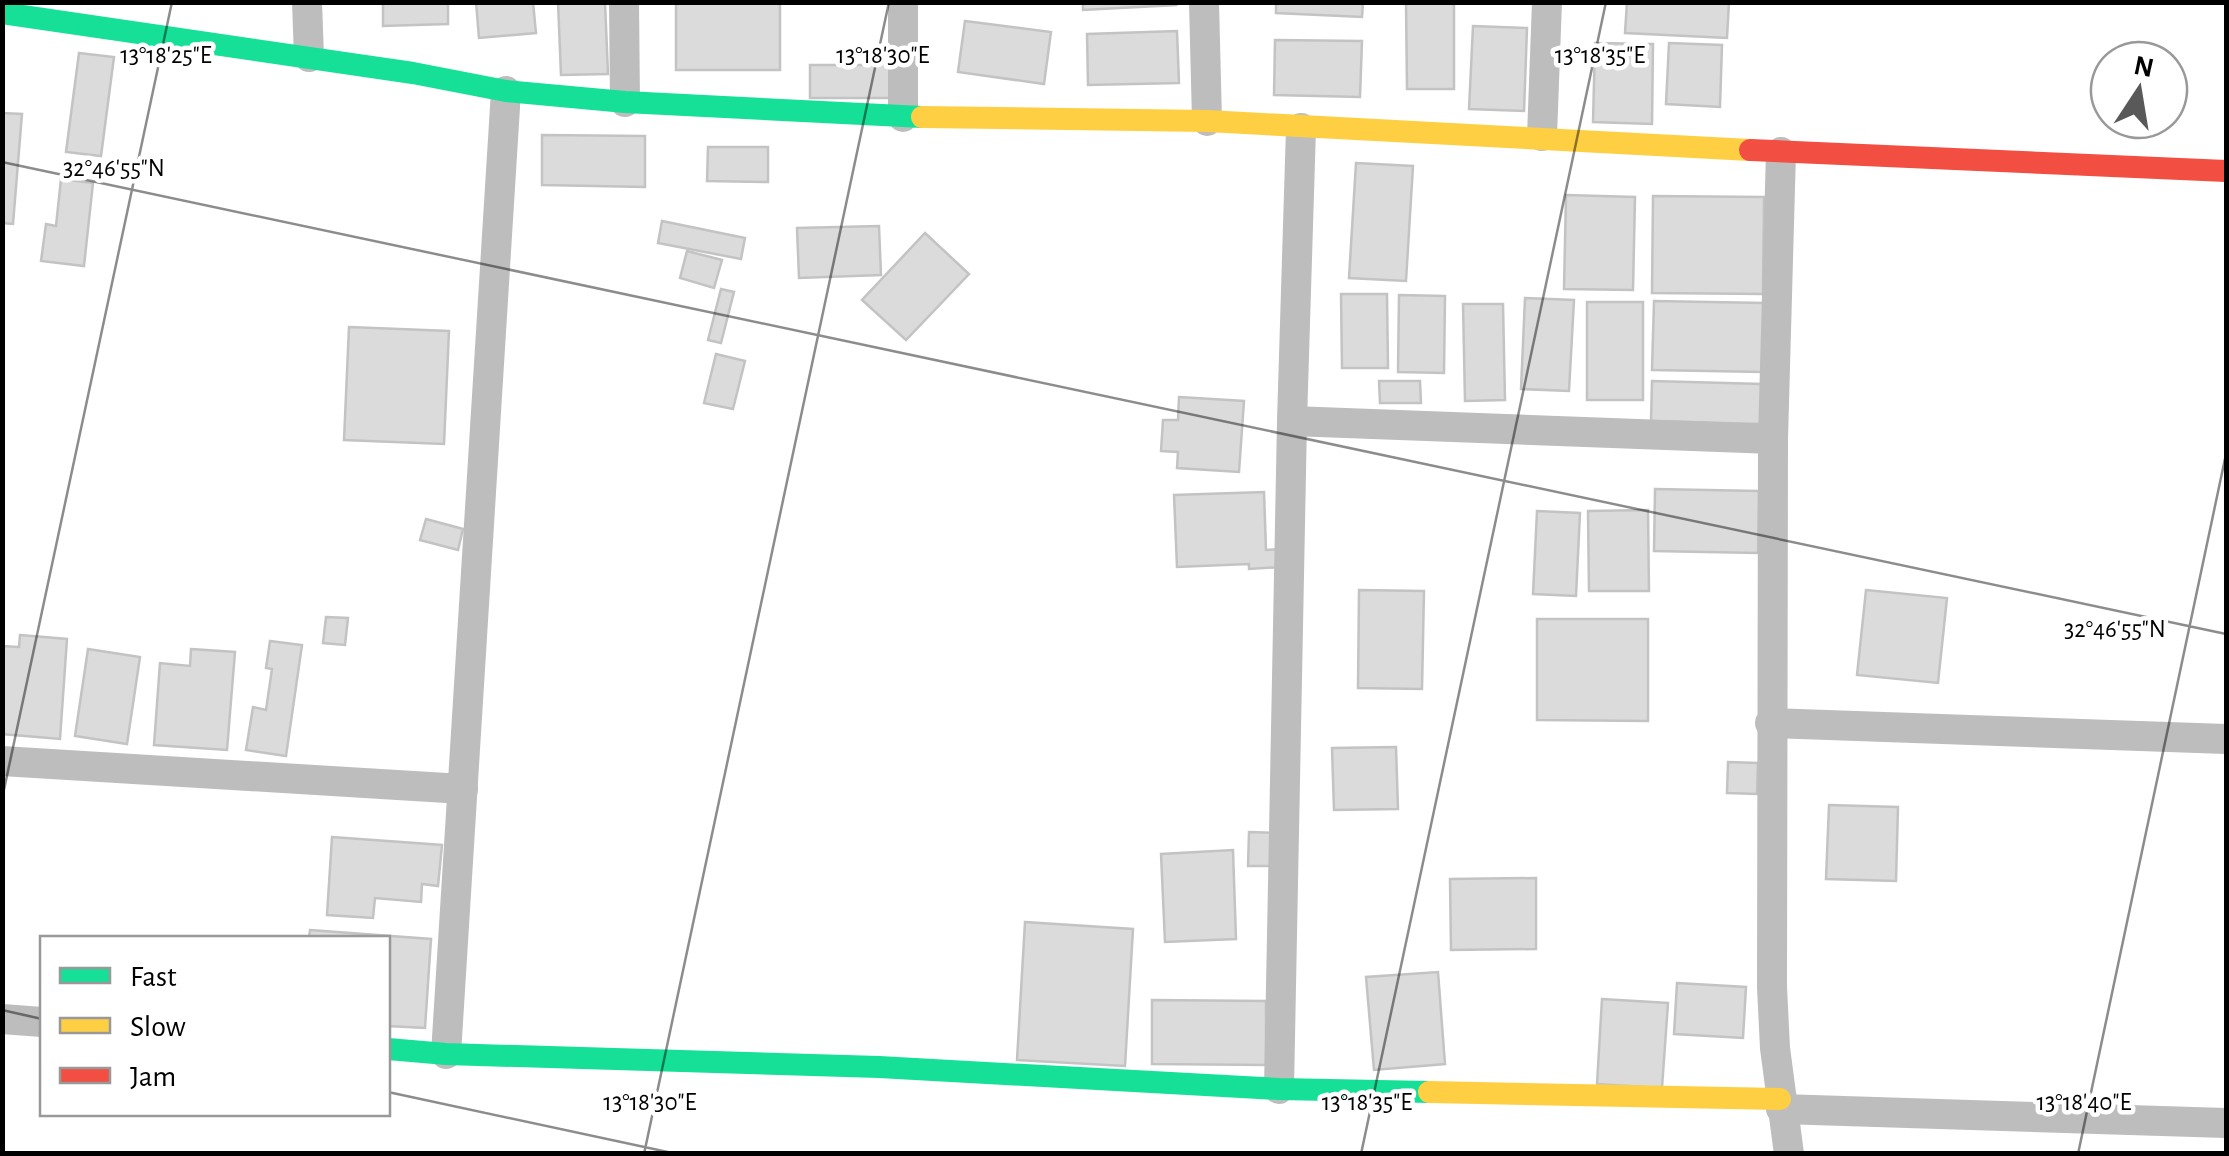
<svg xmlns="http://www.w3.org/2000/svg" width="2229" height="1156" font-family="'Alegreya Sans',sans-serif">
<rect width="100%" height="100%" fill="#fff"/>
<g fill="#dbdbdb" stroke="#c3c3c3" stroke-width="2.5">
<polygon points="383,2 448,2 448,24 383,26"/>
<polygon points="476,2 533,2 536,33 479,38"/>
<polygon points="558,2 605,2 608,74 561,75"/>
<rect x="676" y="2" width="104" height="68"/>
<polygon points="1083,2 1175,2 1176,5 1083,10"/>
<polygon points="1276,2 1363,2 1362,17 1276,13"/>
<polygon points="1406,2 1454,2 1454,89 1407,89"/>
<polygon points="1627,2 1729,2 1727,38 1625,33"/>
<polygon points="965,21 1051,32 1044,84 958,72"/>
<polygon points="1473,26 1527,28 1524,111 1469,109"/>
<polygon points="1177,31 1179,83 1088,85 1087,34"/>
<polygon points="1275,40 1362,41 1360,97 1274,95"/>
<polygon points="1595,43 1653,44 1652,124 1593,122"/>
<polygon points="1669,43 1722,45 1720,107 1666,104"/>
<polygon points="79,53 114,57 101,156 66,152"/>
<polygon points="810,65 902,65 901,98 810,98"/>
<polygon points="2,113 22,114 13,224 2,223"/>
<polygon points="542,135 645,136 645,187 542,185"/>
<polygon points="708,147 768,147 768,182 707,181"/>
<polygon points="1356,163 1413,166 1406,281 1349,278"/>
<polygon points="61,179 93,183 84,266 41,261 46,224 56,226"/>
<polygon points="1566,195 1635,197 1633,290 1564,289"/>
<polygon points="1653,196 1764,197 1763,294 1652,293"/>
<polygon points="662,221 745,238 741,259 658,243"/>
<polygon points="879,226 881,275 799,278 797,228"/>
<polygon points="925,233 969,274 906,340 862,300"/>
<polygon points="687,251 722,260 714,288 680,278"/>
<polygon points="721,289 734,292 721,343 708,340"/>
<polygon points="1341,294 1387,294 1388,368 1342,368"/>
<polygon points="1399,295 1445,296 1444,373 1398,372"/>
<polygon points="1525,298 1574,300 1569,391 1521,389"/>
<polygon points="1654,301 1764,303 1763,372 1652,370"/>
<rect x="1587" y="302" width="56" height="98"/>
<polygon points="1463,304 1503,304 1505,400 1465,401"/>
<polygon points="349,327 449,331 444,444 344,440"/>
<polygon points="716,354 745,361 733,409 704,403"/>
<polygon points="1379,381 1420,381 1421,403 1380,403"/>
<polygon points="1652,381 1762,384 1761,424 1651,421"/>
<polygon points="1179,397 1244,401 1239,472 1177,468 1178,452 1161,451 1163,420 1178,420"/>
<polygon points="1655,489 1759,491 1758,553 1654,551"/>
<polygon points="1264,492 1266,550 1280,549 1281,567 1249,569 1249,564 1177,567 1174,495"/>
<polygon points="1648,510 1649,591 1589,591 1588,511"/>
<polygon points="1537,511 1580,513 1576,596 1533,594"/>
<polygon points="426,519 463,529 458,550 420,540"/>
<polygon points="1359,590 1424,591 1422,689 1358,688"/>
<polygon points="1866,590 1947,598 1938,683 1857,675"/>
<polygon points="326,617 348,618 345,645 323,643"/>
<polygon points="1537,619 1648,619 1648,721 1537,720"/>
<polygon points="20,635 67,639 60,739 2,734 2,646 19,647"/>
<polygon points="270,641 302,645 286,756 246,750 253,707 266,710 272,669 266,668"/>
<polygon points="88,649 140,657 127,744 75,736"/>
<polygon points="191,649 235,652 227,750 154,745 160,663 190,666"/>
<polygon points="1396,747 1398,809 1334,810 1332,748"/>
<polygon points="1728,762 1758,763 1757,794 1727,793"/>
<polygon points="1829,805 1898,807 1896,881 1826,879"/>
<polygon points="1249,832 1277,833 1276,866 1248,866"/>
<polygon points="332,837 442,845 438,886 422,884 421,902 375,898 373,918 327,915"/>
<polygon points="1233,850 1236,939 1165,942 1161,854"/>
<polygon points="1536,878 1536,949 1451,950 1450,879"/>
<polygon points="1025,922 1133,929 1125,1066 1017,1060"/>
<polygon points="310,930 431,939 425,1028 388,1026 388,938 309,938"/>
<polygon points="1438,972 1445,1064 1374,1070 1366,977"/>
<polygon points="1677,983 1746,987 1743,1038 1674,1034"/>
<polygon points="1602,999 1668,1003 1662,1088 1597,1084"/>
<polygon points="1152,1000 1266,1001 1266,1065 1152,1064"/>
</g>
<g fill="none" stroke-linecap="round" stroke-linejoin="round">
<g stroke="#bdbdbd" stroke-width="30">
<polyline points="307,2 309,57"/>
<polyline points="624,2 625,102"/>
<polyline points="1204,2 1207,121"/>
<polyline points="903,117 903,2"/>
<polyline points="1542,136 1547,2"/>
<polyline points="1781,152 1773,439 1772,987 1775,1048 1789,1154"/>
<polyline points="1292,421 1773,439"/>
<polyline points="1770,723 2226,739"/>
<polyline points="2,761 463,789"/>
<polyline points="2,1019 42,1022"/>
<polyline points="446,1054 506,91"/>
<polyline points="1279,1089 1292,421 1301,128"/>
<polyline points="1781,1109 2226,1123"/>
</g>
<g stroke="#16e098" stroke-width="22">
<polyline points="2,13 413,73 506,91 625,102 922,117"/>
<polyline points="388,1049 446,1054 879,1067 1279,1089 1429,1092"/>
</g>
<g stroke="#ffcf43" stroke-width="22">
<polyline points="922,117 1207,121 1750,150"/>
<polyline points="1429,1092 1780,1099"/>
</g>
<polyline stroke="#f24e42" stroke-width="22" points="1750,150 2226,171"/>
</g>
<path fill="none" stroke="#000" stroke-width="2.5" stroke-opacity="0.45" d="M 2,162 L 2226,634M 2,799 L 172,2M 2,1010 L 42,1019M 388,1092 L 677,1154M 644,1154 L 889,2M 1361,1154 L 1606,2M 2078,1154 L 2226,454"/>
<g font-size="25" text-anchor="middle" fill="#000" stroke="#fff" stroke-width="9" stroke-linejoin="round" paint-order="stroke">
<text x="166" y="63">13°18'25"E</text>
<text x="883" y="63">13°18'30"E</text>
<text x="1600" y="63">13°18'35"E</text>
<text x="114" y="176">32°46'55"N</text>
<text x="2115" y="637">32°46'55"N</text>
<text x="650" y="1110">13°18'30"E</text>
<text x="1367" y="1110">13°18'35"E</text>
<text x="2084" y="1110">13°18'40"E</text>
</g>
<rect width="2229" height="1156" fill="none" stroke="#000000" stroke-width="10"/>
<rect x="40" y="936" width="350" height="180" fill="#ffffff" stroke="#999999" stroke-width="2.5"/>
<rect x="60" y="968" width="50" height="15" fill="#16e098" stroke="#999999" stroke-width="2.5"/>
<text x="130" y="986" font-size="30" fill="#000000">Fast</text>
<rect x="60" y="1018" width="50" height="15" fill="#ffcf43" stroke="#999999" stroke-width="2.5"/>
<text x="130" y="1036" font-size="30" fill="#000000">Slow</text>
<rect x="60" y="1068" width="50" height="15" fill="#f24e42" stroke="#999999" stroke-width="2.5"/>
<text x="130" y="1086" font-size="30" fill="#000000">Jam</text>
<g transform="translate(2139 90) rotate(12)"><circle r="48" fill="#ffffff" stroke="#999999" stroke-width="2.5"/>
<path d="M0-8L18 38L0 25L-18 38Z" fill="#595959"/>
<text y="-15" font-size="28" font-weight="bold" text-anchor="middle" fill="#000000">N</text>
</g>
</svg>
